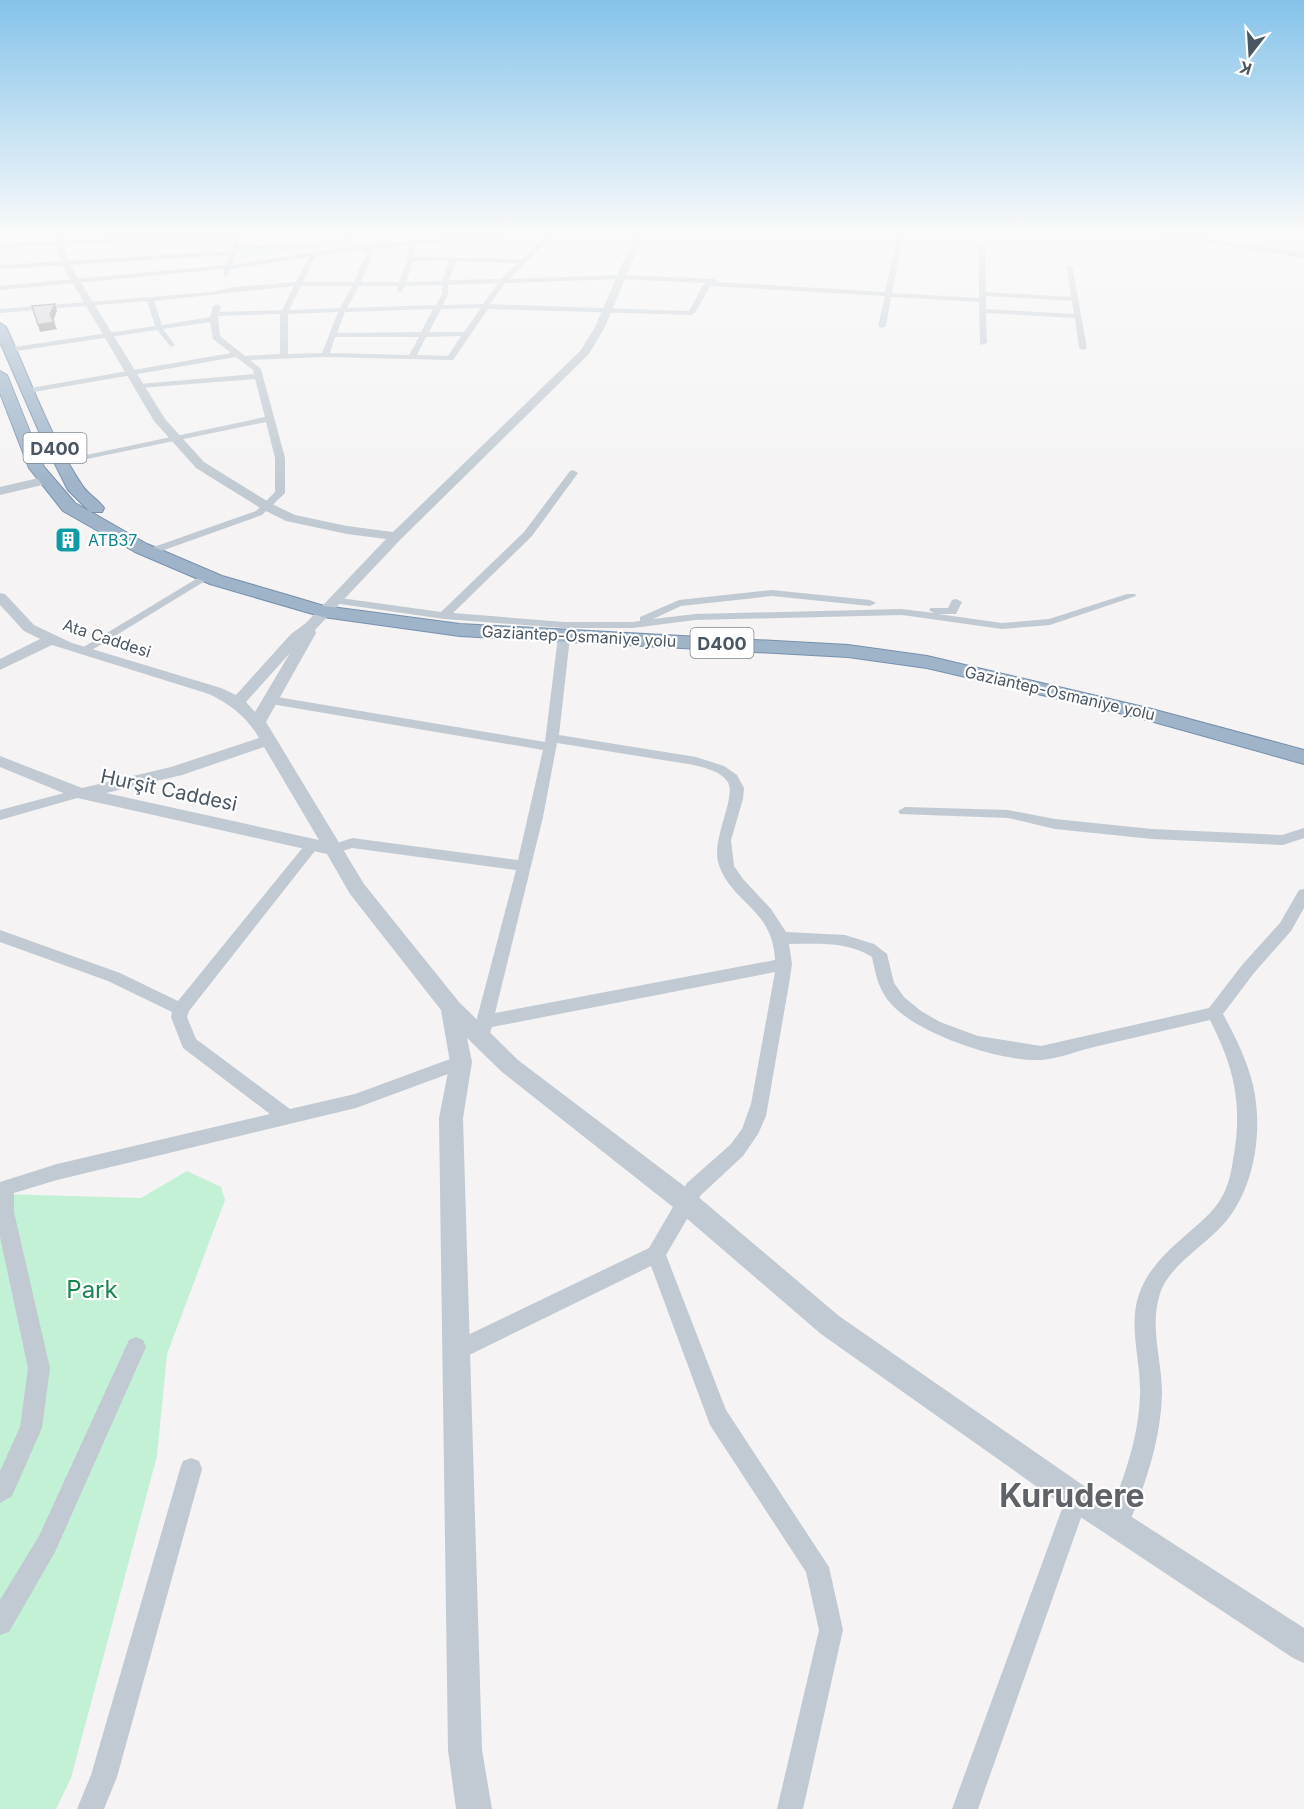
<svg xmlns="http://www.w3.org/2000/svg" width="1304" height="1809" font-family="Inter,sans-serif">
<rect width="100%" height="100%" fill="#f5f3f3"/>
<g fill="#c3f1d5">
<polygon points="341,245 238,258 240,250"/>
<polygon points="187,1171 221,1187 225,1200 167,1354 157,1456 71,1778 56,1809 0,1809 0,1194 141,1198"/>
</g>
<g fill="none" stroke-linecap="round" stroke-linejoin="round">
<g stroke="#7690ad" stroke-width="2">
<g id="trunk">
<path d="M 0,323 L 6,327 C 30,379 50,437 82,485 C 87,494 98,499 104,508 L 102,512 L 90,512 L 68,490 L 41,436 L 0,342 Z"/>
<polygon points="0,371 7,375 44,467 75,503 147,544 222,576 294,597 324,606 460,624 848,645 927,656 1148,708 1304,750 1304,764 1136,717 927,668 848,657 460,636 323,617 210,584 135,552 63,511 29,468 0,393"/>
</g>
</g>
<g fill="#c1cad2" fill-rule="evenodd">
<path d="M 236,232 L 242,232 L 238,247 L 321,243 L 324,245 L 237,251 L 232,265 L 358,245 L 535,232 L 532,234 L 414,245 L 414,257 L 522,259 L 551,232 L 557,232 L 509,279 L 619,275 L 715,279 L 717,282 L 885,292 L 898,232 L 904,232 L 892,293 L 979,298 L 979,247 L 982,245 L 985,247 L 986,292 L 1071,297 L 1067,266 L 1072,265 L 1087,348 L 1083,350 L 1079,348 L 1075,318 L 986,313 L 987,343 L 980,345 L 979,302 L 891,297 L 886,326 L 882,328 L 878,326 L 885,296 L 710,286 L 695,313 L 691,315 L 488,309 L 453,360 L 450,360 L 325,357 L 250,360 L 261,369 L 285,458 L 285,493 L 262,515 L 153,554 L 145,554 L 145,550 L 256,511 L 275,492 L 275,458 L 266,422 L 63,464 L 58,461 L 265,417 L 255,379 L 140,388 L 136,386 L 140,384 L 254,374 L 253,370 L 236,357 L 28,393 L 25,393 L 25,389 L 231,353 L 213,339 L 210,322 L 163,329 L 175,345 L 171,347 L 157,330 L 10,352 L 7,352 L 7,348 L 155,326 L 147,301 L 0,313 L 0,309 L 213,292 L 234,287 L 296,282 L 309,257 L 231,269 L 226,277 L 223,275 L 224,269 L 0,290 L 0,286 L 226,265 L 229,255 L 0,269 L 0,265 L 230,251 L 235,236 L 0,248 L 0,244 ZM 408,246 L 407,260 L 399,282 L 361,282 L 374,251 L 371,249 ZM 361,250 L 367,252 L 354,282 L 303,282 L 316,256 ZM 413,261 L 449,261 L 442,281 L 406,282 ZM 456,261 L 518,263 L 501,279 L 449,280 ZM 619,279 L 707,283 L 703,285 L 689,311 L 490,304 L 505,283 ZM 498,283 L 483,304 L 443,305 L 448,294 L 448,285 ZM 442,285 L 442,294 L 436,305 L 347,308 L 359,286 L 398,286 L 397,291 L 400,293 L 405,286 ZM 294,286 L 282,310 L 219,312 L 221,306 L 217,304 L 213,306 L 210,317 L 162,325 L 154,301 ZM 301,286 L 352,286 L 340,308 L 289,310 ZM 986,296 L 1072,301 L 1074,314 L 986,309 ZM 481,308 L 464,332 L 429,332 L 441,309 ZM 433,309 L 421,332 L 337,333 L 345,312 ZM 338,312 L 322,353 L 288,354 L 288,314 ZM 280,314 L 280,354 L 245,356 L 220,336 L 218,316 ZM 461,336 L 448,356 L 417,355 L 426,337 ZM 335,337 L 419,337 L 409,355 L 330,353 Z"/>
<polygon points="352,232 358,232 345,245 341,245"/>
<polygon points="573,470 578,473 532,536 453,613 564,622 633,622 640,621 640,617 679,600 772,590 870,600 876,603 870,606 772,596 681,606 653,619 695,614 902,609 934,613 929,610 931,608 948,608 952,600 956,599 962,602 956,614 938,614 1002,623 1049,619 1127,594 1135,594 1136,596 1050,625 1002,629 902,615 695,620 633,628 564,628 444,619 333,603 328,600 333,597 441,612 524,532 570,471"/>
<polygon points="206,573 211,576 210,578 87,653 79,653 77,651"/>
<path d="M 564,634 L 570,637 L 559,735 L 696,757 L 724,766 L 737,775 L 744,788 L 743,799 L 731,840 L 734,866 L 743,879 L 771,909 L 786,932 L 845,935 L 874,944 L 887,954 L 894,983 L 904,997 L 921,1011 L 940,1022 L 978,1036 L 1041,1046 L 1209,1008 L 1242,965 L 1280,923 L 1299,890 L 1304,889 L 1304,908 L 1291,931 L 1254,973 L 1223,1014 C 1235,1036 1247,1060 1253,1085 C 1264,1133 1254,1195 1218,1230 C 1198,1250 1166,1269 1159,1297 C 1150,1329 1162,1361 1162,1393 C 1161,1441 1144,1489 1125,1533 L 1117,1537 L 1109,1533 L 1105,1525 C 1122,1483 1139,1440 1140,1394 C 1141,1361 1128,1326 1139,1294 C 1152,1258 1184,1239 1210,1213 C 1225,1197 1230,1181 1233,1160 C 1243,1106 1235,1069 1210,1020 C 1171,1029 1133,1038 1094,1047 C 1077,1051 1058,1059 1041,1060 C 1001,1062 921,1035 893,1006 C 879,992 876,976 872,957 C 847,941 818,944 789,944 L 792,964 L 790,978 L 766,1116 L 758,1134 L 743,1156 L 701,1195 L 666,1255 L 726,1410 L 829,1567 L 843,1630 L 803,1809 L 777,1809 L 819,1630 L 806,1572 L 710,1425 L 651,1266 L 463,1358 L 456,1361 L 449,1358 L 446,1351 L 449,1344 L 649,1248 L 687,1183 L 731,1144 L 742,1129 L 751,1104 L 775,972 L 492,1027 L 487,1042 L 481,1044 L 475,1042 L 473,1037 L 476,1022 L 516,870 L 352,848 L 333,854 L 326,849 L 328,846 L 352,838 L 518,860 L 543,750 L 271,704 L 265,700 L 271,696 L 545,742 L 558,637 ZM 557,743 L 694,765 C 705,768 720,771 727,781 C 738,794 712,837 718,862 C 730,903 773,908 775,960 L 495,1013 L 543,817 Z"/>
<polygon points="79,789 84,790 86,793 84,796 0,820 0,810"/>
<polygon points="905,807 1008,810 1055,819 1152,829 1282,835 1304,828 1304,838 1283,845 1152,839 1055,829 1008,818 900,814 898,811"/>
<polygon points="313,839 318,841 320,844 318,847 189,1011 187,1017 196,1039 290,1109 355,1094 461,1055 467,1057 470,1062 467,1067 356,1108 57,1180 14,1193 14,1212 50,1368 42,1428 12,1496 0,1503 0,1471 20,1427 28,1368 0,1237 0,1182 57,1164 270,1114 183,1048 171,1017 172,1012 108,981 0,942 0,930 120,973 178,1001 308,841"/>
<polygon points="136,1337 143,1340 146,1347 55,1552 9,1632 0,1635 0,1600 39,1536 129,1340"/>
<polygon points="191,1458 199,1461 202,1469 117,1777 104,1809 77,1809 91,1775 180,1469 183,1461"/>
<polygon points="1077,1487 1085,1490 1088,1498 978,1809 952,1809 1066,1498 1069,1490"/>
</g>
<g fill="#c1cad2" fill-rule="evenodd">
<path d="M 58,232 L 66,232 L 63,243 L 70,265 L 165,419 L 204,462 L 270,503 L 295,515 L 347,526 L 393,532 L 581,350 L 595,327 L 636,232 L 644,232 L 605,327 L 589,354 L 401,539 L 315,630 L 316,633 L 266,722 L 364,884 L 459,1002 L 518,1060 L 696,1195 L 839,1316 L 1087,1488 L 1304,1628 L 1304,1663 L 1293,1658 L 1067,1508 L 821,1334 L 678,1211 L 502,1072 L 467,1038 L 472,1062 L 463,1118 L 482,1750 L 492,1809 L 456,1809 L 448,1750 L 439,1118 L 450,1062 L 441,1010 L 350,894 L 327,854 L 73,797 L 0,767 L 0,756 L 82,788 L 171,767 L 259,738 C 247,717 231,705 209,694 L 52,645 L 0,670 L 0,659 L 40,639 L 24,631 L 0,605 L 0,593 L 5,594 L 34,625 L 72,643 L 221,688 L 236,695 L 291,634 L 306,623 L 386,539 L 347,534 L 286,521 L 262,509 L 196,468 L 154,421 L 62,265 L 55,243 ZM 290,653 L 255,712 L 246,702 ZM 264,747 L 319,840 L 106,793 L 182,775 Z"/>
<polygon points="1137,232 1155,232 1304,252 1304,258"/>
<polygon points="47,476 51,477 51,483 0,495 0,487"/>
</g>
<use href="#trunk" fill="#9fb4c9" fill-rule="evenodd"/>
</g>
<g fill="#909195">
<polygon points="55,304 57,311 53,321 50,314"/>
<polygon points="54,322 57,329 40,332 38,325"/>
</g>
<polygon fill="#cdcfd5" stroke="#909195" stroke-width="1.5" points="55,304 50,314 54,322 38,325 32,306"/>
<linearGradient id="sky" x2="0" y2="1"><stop stop-color="#85c3ea"/><stop offset="0.48" stop-color="#fafafa"/><stop offset="1" stop-color="#fafafa" stop-opacity="0"/></linearGradient>
<rect width="1304" height="485" fill="url(#sky)"/>
<defs>
<g id="building-square" transform="scale(1.35)"><rect x="-9" y="-9" width="18" height="18" rx="4" fill="#0f9aa8" stroke="#fff"/><path d="M-4-6H4V6H1V3H-1V6H-4ZM-2.5-4.3h1.7v1.8h-1.7ZM.8-4.3h1.7v1.8H.8ZM-2.5-1h1.7V.8h-1.7ZM.8-1h1.7V.8H.8Z" fill="#fff"/></g>
</defs>
<g fill-rule="evenodd">
<use href="#building-square" x="68" y="540"/>
</g>
<g text-anchor="middle" dominant-baseline="central" stroke-width="4.5" stroke-linejoin="round" paint-order="stroke">
<g font-size="16" fill="#0d838f" stroke="#fff" text-anchor="start">
<text x="88" y="540">ATB37</text>
</g>
<g font-size="16" fill="#4a5661" stroke="#fff">
<text transform="translate(579 636) rotate(3)">Gaziantep-Osmaniye yolu</text>
<text transform="translate(107 638) rotate(18)">Ata Caddesi</text>
<text transform="translate(1060 693) rotate(13)">Gaziantep-Osmaniye yolu</text>
</g>
<g fill="#fff" stroke="#808990" stroke-width="1.5">
<rect x="23.5" y="433" width="63" height="30" rx="4.5"/>
<rect x="690.5" y="628" width="63" height="30" rx="4.5"/>
</g>
<g font-size="18" font-weight="bold" fill="#4a5661">
<text x="55" y="448">D400</text>
<text x="722" y="643">D400</text>
</g>
<g font-size="20" fill="#4a5661" stroke="#fff">
<text transform="translate(169 790) rotate(12)">Hurşit Caddesi</text>
</g>
<g font-size="24" fill="#17864f" stroke="#fff">
<text x="92" y="1289">Park</text>
</g>
<g font-size="32" font-weight="bold" fill="#5f6368" stroke="#fff">
<text x="1072" y="1495">Kurudere</text>
</g>
</g>
<g transform="translate(1250 54) rotate(197)" stroke="#ffffff" stroke-width="4.5" paint-order="stroke">
<path d="M0-4.5L10 22L0 15L-10 22Z" fill="#4a5661"/>
<text y="-9" font-size="16" font-weight="bold" text-anchor="middle" fill="#4a5661">K</text>
</g>
</svg>
